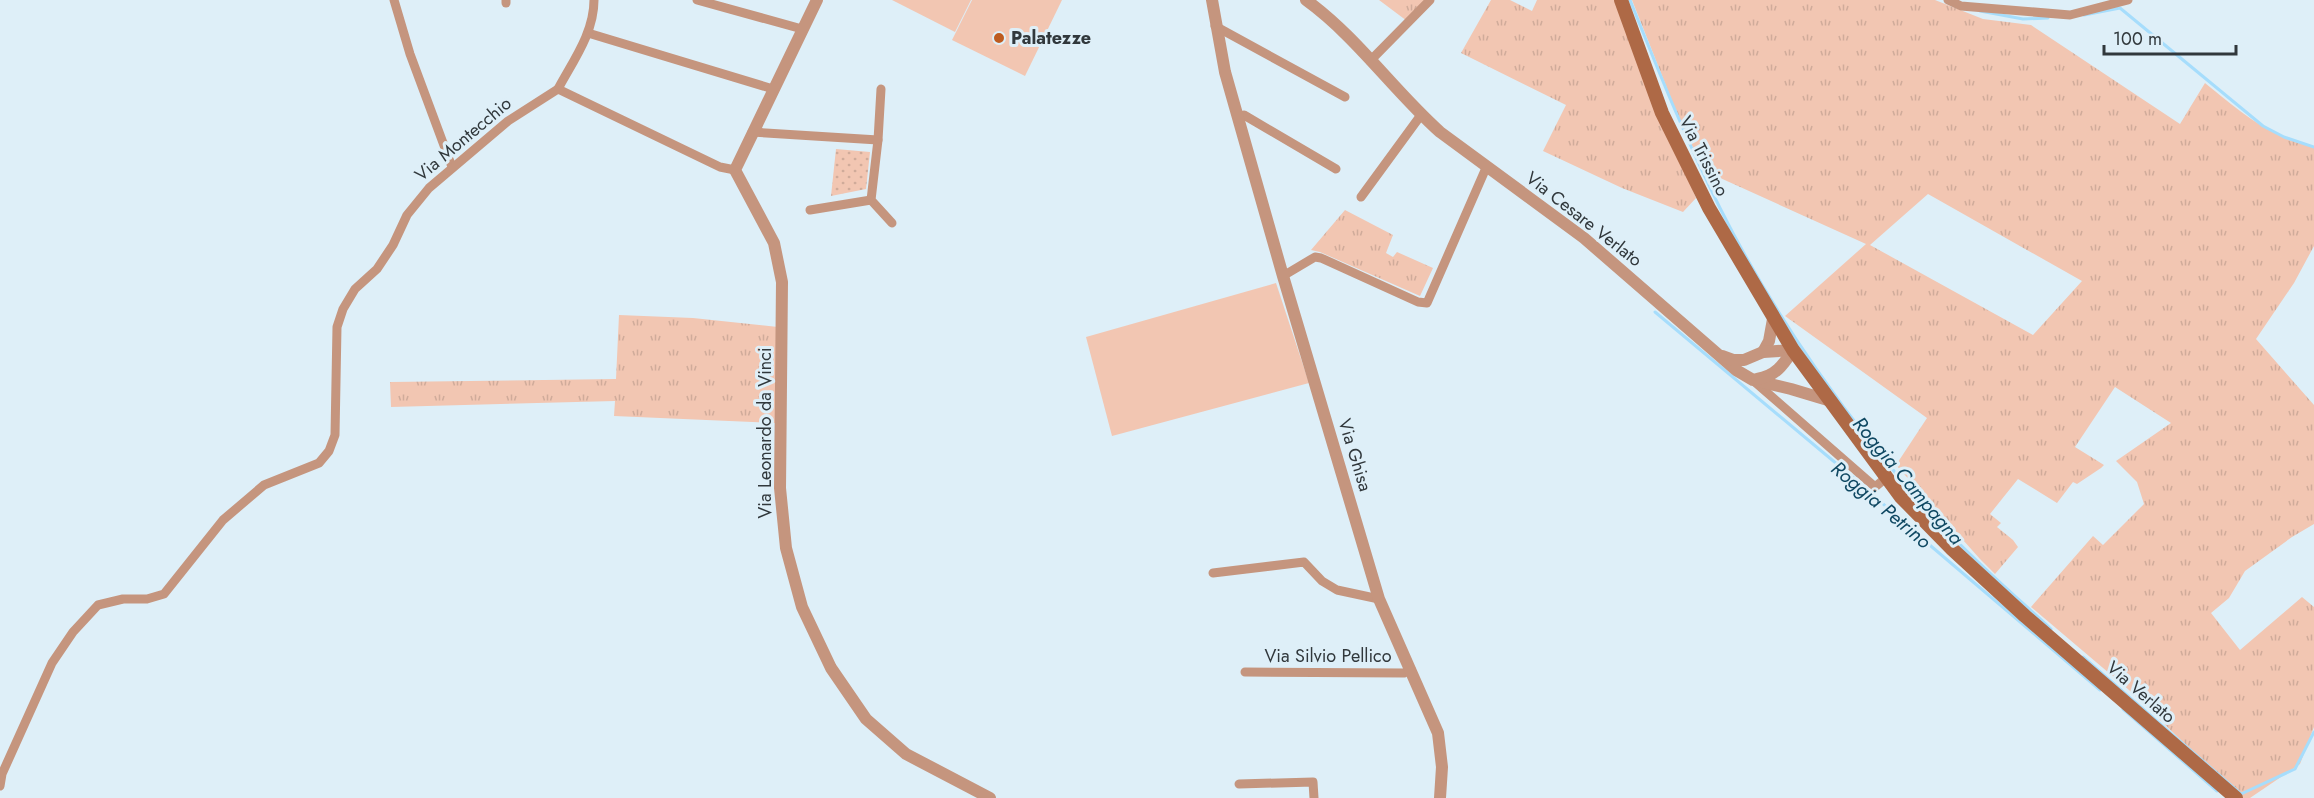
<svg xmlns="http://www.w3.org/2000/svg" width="2314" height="798" font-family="Jost,sans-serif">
<defs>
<pattern id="grass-tufts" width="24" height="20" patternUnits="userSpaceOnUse" patternTransform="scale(1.5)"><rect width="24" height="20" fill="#f2c6b2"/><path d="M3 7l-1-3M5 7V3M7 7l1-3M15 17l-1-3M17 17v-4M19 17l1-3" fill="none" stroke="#d0ab9a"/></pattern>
<pattern id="park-dots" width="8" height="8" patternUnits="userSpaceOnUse" patternTransform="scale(1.5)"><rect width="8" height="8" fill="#f2c6b2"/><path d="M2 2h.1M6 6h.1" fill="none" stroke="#d0ab9a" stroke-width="1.8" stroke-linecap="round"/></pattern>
</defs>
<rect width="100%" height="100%" fill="#deeff8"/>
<g fill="url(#grass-tufts)" fill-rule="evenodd">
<polygon points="1379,0 1427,0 1407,21"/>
<polygon points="1491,0 1510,0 1532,11 1537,0 1616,0 1696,198 1683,212 1622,188 1543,151 1566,105 1461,53"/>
<path d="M 1632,0 L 1935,0 L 1983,19 L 2031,25 L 2180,124 L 2205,83 C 2242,113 2266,135 2314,146 L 2314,246 L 2294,283 L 2256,339 L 2314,405 L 2314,524 L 2292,537 L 2245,571 L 2229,598 L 2211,613 L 2240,650 L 2302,597 L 2314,607 L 2314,727 L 2300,764 L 2250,798 L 2241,798 L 2129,690 L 2031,607 L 2093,536 L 2103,545 L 2144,504 L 2137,482 L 2116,461 L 2171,423 L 2115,387 L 2075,447 L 2104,465 L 2101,468 L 2077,484 L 2073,482 L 2057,503 L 2018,479 L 1990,514 L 2001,523 L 1997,527 L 2013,540 L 2018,547 L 1995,574 L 1980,559 L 1896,465 L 1927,418 L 1785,316 L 1866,244 L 1718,177 L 1711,186 L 1676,111 ZM 1928,194 L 2082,281 L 2033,335 L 1870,245 Z"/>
<polygon points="1345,210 1393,235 1386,253 1393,257 1397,252 1433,268 1420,296 1320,252 1311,250"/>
<polygon points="619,315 693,318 778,327 776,423 614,416 615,401 391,407 390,382 616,379"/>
</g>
<polygon fill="url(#park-dots)" points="836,149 870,152 866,189 831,196"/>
<g fill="#f2c6b2">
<polygon points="892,0 971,0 955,32"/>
<polygon points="972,0 1062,0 1025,76 952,40"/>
<polygon points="1276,283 1309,383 1112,436 1086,337"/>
</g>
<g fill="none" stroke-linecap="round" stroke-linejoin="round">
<g stroke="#a6ddfc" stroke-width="3">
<path d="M 1630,0 C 1658,70 1686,140 1720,208 C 1774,316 1852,427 1933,516 C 1970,557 2011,592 2051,629"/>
<polyline points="1980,11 2023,19 2048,18"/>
<polyline points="2084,15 2120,8 2263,126 2284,137 2314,147"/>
<polyline points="1655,312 1868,490 1905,524 2100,690"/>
<polyline points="2083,657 2241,794 2295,769 2314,732"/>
<polyline points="2123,709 2217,791"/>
</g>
<g stroke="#c5957e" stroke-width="9">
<polyline points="394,0 410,54 452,167"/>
<polyline points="697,0 802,29"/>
<polyline points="1948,0 1961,6 2070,15 2128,0"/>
<polyline points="506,3 506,0"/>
<polyline points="1215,26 1345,97"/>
<polyline points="588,33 773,89"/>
<polyline points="1370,61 1430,0"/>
<path d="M 558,89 C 573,61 594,33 594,0"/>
<polyline points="1238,117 1244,115 1336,169"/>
<polyline points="752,132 878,140 881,89"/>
<polyline points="878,140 871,200 892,223"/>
<polyline points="1361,197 1421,115"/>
<polyline points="810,210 871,200"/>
<polyline points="1283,276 1315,257 1321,258 1418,302 1427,303 1486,168"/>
<polyline points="1755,382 1875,487 1887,477"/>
<polyline points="1213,573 1304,562 1322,581 1337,590 1379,599"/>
<polyline points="1245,672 1404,673 1411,669"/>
<polyline points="1239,784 1313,782 1314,798"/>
<polyline points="0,786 2,774 52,663 73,632 98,605 123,599 147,599 164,594 223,520 264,485 319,463 329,451 335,435 337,327 343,309 355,289 377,269 393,245 407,215 429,188 508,121 558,89 720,167 735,170"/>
</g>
<g stroke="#c5957e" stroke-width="12">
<polyline points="817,0 735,170 774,243 782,282 780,488 786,548 802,607 831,668 866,719 906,754 990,798"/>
<polyline points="1212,0 1225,72 1283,276 1379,599 1438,733 1442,767 1440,798"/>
<path d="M 1306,0 C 1357,37 1393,90 1440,132 L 1584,238 L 1736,370 L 1753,380 L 1791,389 L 1831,401"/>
<polyline points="1763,352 1769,341 1773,319"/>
<polyline points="1722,356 1733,360 1744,360 1763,352 1793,350"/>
<path d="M 1757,379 C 1776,376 1783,365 1793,350"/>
</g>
<polyline stroke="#ae6946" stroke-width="14" points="1621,0 1662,113 1709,208 1793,350 1901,497 1952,549 2025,616 2236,798"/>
</g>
<circle fill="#bd5b20" stroke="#deeff8" stroke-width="2" cx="999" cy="38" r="6"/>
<g text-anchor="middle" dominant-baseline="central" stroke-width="6" stroke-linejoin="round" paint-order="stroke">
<g font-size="18" font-weight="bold" fill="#31383c" stroke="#deeff8" text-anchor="start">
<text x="1011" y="38">Palatezze</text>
</g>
<g font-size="18" fill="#31383c" stroke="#deeff8">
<text transform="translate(463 139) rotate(-40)">Via Montecchio</text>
<text transform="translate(1704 156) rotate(63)">Via Trissino</text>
<text transform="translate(1584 219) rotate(38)">Via Cesare Verlato</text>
<text transform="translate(765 433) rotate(-90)">Via Leonardo da Vinci</text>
<text transform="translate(1355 455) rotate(73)">Via Ghisa</text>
<text x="1328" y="656">Via Silvio Pellico</text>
<text transform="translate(2141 692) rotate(41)">Via Verlato</text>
</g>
<g font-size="20" font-style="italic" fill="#0f4862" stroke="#deeff8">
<text transform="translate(1908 481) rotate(50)">Roggia Campagna</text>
<text transform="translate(1881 505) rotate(40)">Roggia Petrino</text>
</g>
</g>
<path d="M2104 45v9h132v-9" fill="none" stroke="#31383c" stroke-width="3"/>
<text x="2113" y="45" font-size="18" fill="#31383c" stroke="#deeff8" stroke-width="4.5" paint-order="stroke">100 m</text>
</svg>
